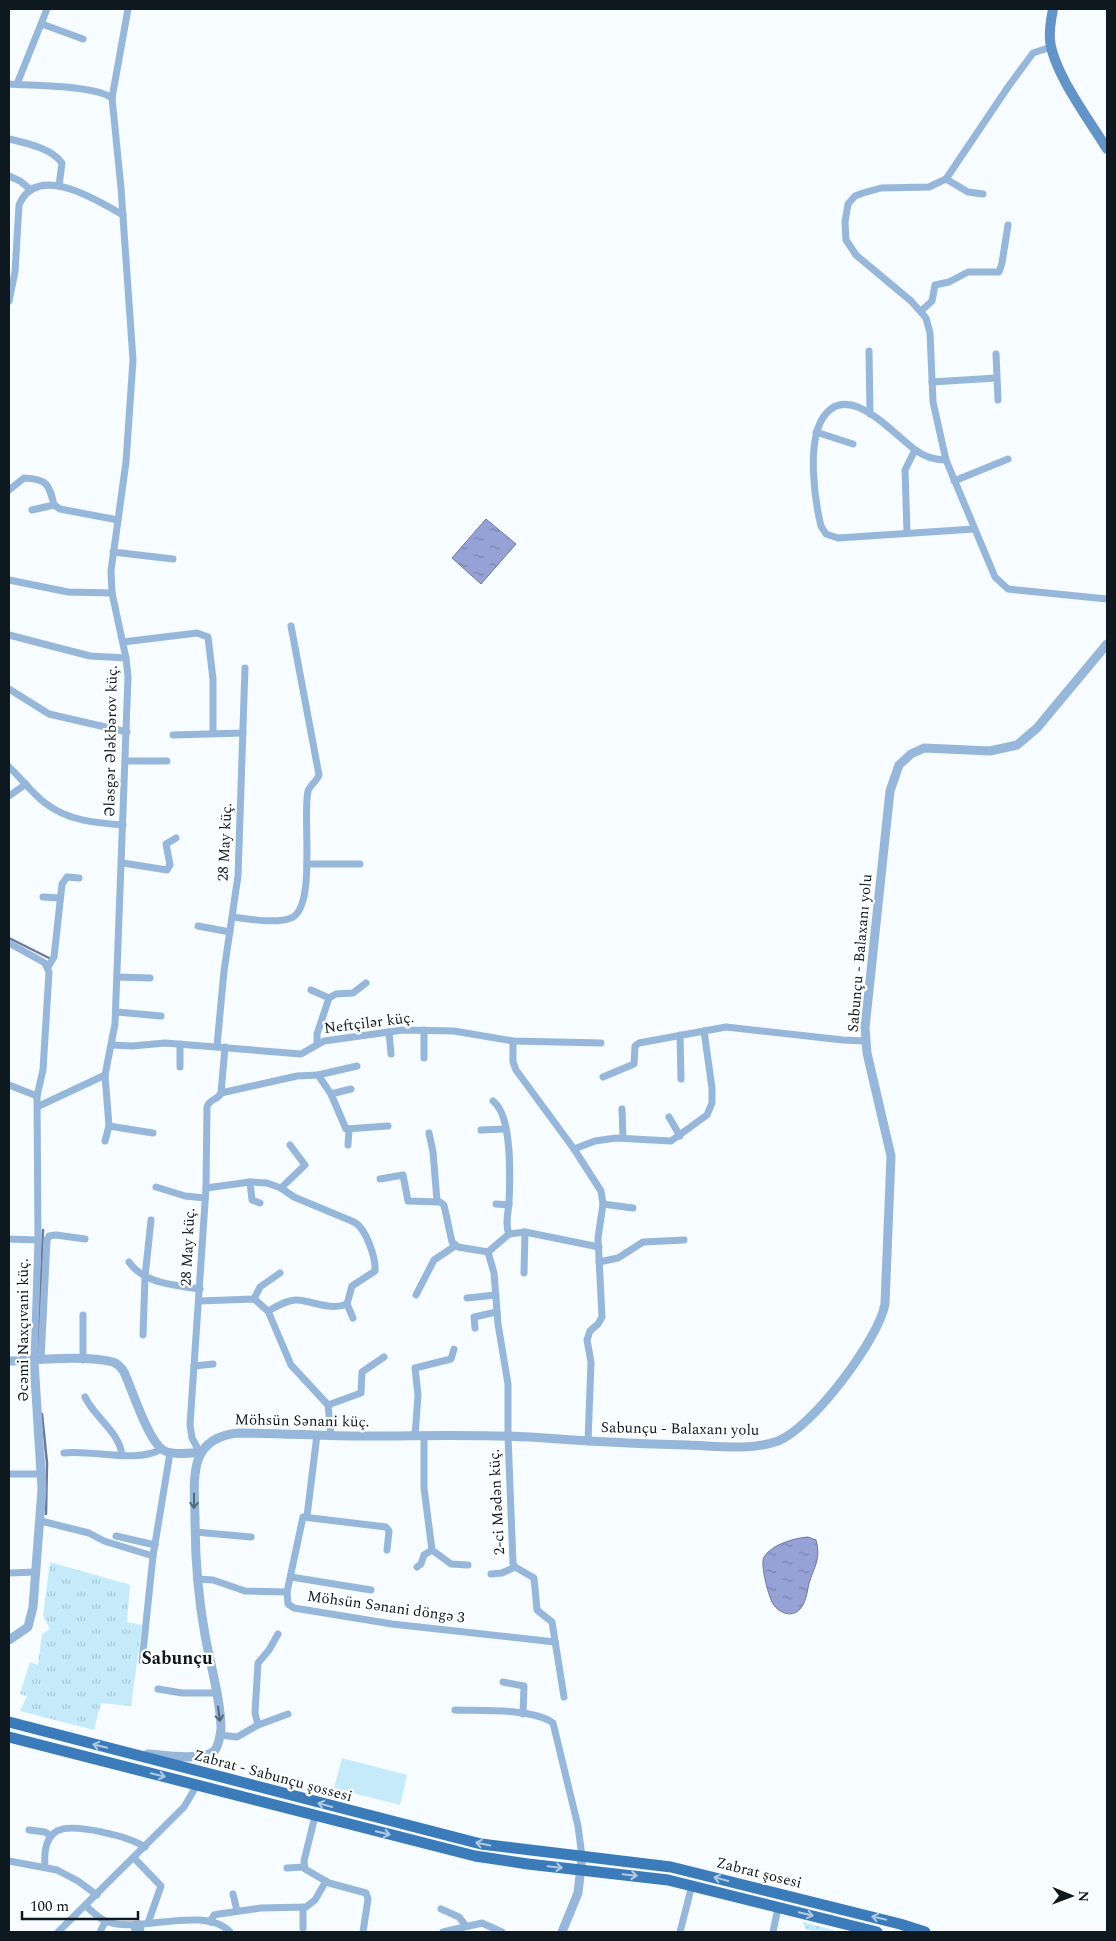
<svg xmlns="http://www.w3.org/2000/svg" width="1116" height="1941" font-family="Spectral,serif">
<defs>
<pattern id="grass-dots" width="8" height="8" patternUnits="userSpaceOnUse" patternTransform="scale(1.25)"><rect width="8" height="8" fill="#c5eafa"/><path d="M2 2h.1M6 6h.1" fill="none" stroke="#a8c8d6" stroke-width="1.8" stroke-linecap="round"/></pattern>
<pattern id="park-tufts" width="24" height="20" patternUnits="userSpaceOnUse" patternTransform="scale(1.25)"><rect width="24" height="20" fill="#c5eafa"/><path d="M3 7l-1-3M5 7V3M7 7l1-3M15 17l-1-3M17 17v-4M19 17l1-3" fill="none" stroke="#a8c8d6"/></pattern>
<pattern id="water-ripples" width="26" height="14" patternUnits="userSpaceOnUse" patternTransform="scale(1.25)"><rect width="26" height="14" fill="#96a2d6"/><path d="M2 4q2-2 4 0t4 0M15 11q2-2 4 0t4 0" fill="none" stroke="#7983ad"/></pattern>
</defs>
<rect width="100%" height="100%" fill="#f6fcff"/>
<polygon fill="url(#grass-dots)" points="803,1922 840,1932 817,1932 805,1929"/>
<polygon fill="url(#park-tufts)" points="50,1562 130,1585 127,1622 142,1625 131,1706 101,1703 94,1730 20,1711 27,1696 20,1694 30,1662 38,1665 42,1634 50,1629 43,1616"/>
<polygon fill="#c5eafa" points="342,1758 407,1775 400,1805 334,1788"/>
<g fill="url(#water-ripples)" stroke="#6d799f">
<polygon points="486,519 516,544 481,584 452,558"/>
<path d="M 808,1537 L 816,1540 C 822,1562 812,1568 808,1588 C 807,1594 805,1604 800,1609 C 791,1619 777,1612 772,1602 C 768,1594 760,1564 764,1557 C 772,1544 795,1538 808,1537 Z"/>
</g>
<g fill="none" stroke-linecap="round" stroke-linejoin="round">
<g stroke="#6d799f" stroke-width="2.5">
<polyline points="9,938 49,958"/>
<polyline points="38,1352 43,1230"/>
<polyline points="42,1414 47,1463 46,1514"/>
</g>
<g stroke="#96b7da" stroke-width="7">
<polyline points="42,24 83,39"/>
<polyline points="1051,47 1033,53 1008,87 946,179 929,187 881,188 863,193 855,196 848,204 845,222 846,240 856,255 911,301 926,318 930,333 933,402 946,460 995,577 1008,589 1017,590 1107,599"/>
<path d="M 9,84 C 32,86 95,85 112,98 L 121,188 L 133,360 L 126,462 L 111,571 L 112,593 L 126,658 L 128,677 L 115,1024 L 105,1075 L 39,1106"/>
<polyline points="17,84 47,9"/>
<polyline points="112,98 128,9"/>
<path d="M 9,139 C 26,143 51,148 62,163 L 59,186"/>
<polyline points="9,176 20,181 30,189"/>
<polyline points="946,179 968,192 983,194"/>
<path d="M 9,301 L 15,272 L 19,205 C 37,162 97,200 123,215"/>
<polyline points="921,311 932,301 935,285 949,282 968,272 999,272 1002,263 1008,225"/>
<polyline points="869,351 870,414"/>
<polyline points="996,354 998,400"/>
<polyline points="932,382 996,378"/>
<polyline points="816,432 853,444"/>
<path d="M 946,460 C 935,460 923,456 914,449 C 891,432 845,377 821,421 C 808,446 814,498 821,526 L 826,534 L 838,538 L 974,529"/>
<polyline points="954,481 1008,459"/>
<path d="M 9,490 L 24,478 C 47,479 49,484 54,505 L 60,509 L 118,520"/>
<polyline points="32,510 54,505"/>
<polyline points="907,532 905,470 915,450"/>
<polyline points="113,552 173,559"/>
<polyline points="9,580 68,592 112,593"/>
<polyline points="9,635 90,656 126,658"/>
<polyline points="123,642 197,633 208,637 213,679 213,733"/>
<polyline points="9,689 49,714 127,732"/>
<polyline points="173,735 243,733"/>
<polyline points="126,761 167,761"/>
<path d="M 9,767 C 21,778 32,793 45,803 C 68,821 96,823 123,825"/>
<polyline points="9,796 26,784"/>
<polyline points="123,863 167,870 170,865 166,844 176,838"/>
<polyline points="307,864 360,864"/>
<polyline points="43,897 59,898"/>
<path d="M 233,917 C 248,919 277,924 291,918 C 317,908 302,816 308,791 C 310,785 317,781 319,775 L 291,626"/>
<polyline points="198,926 230,932"/>
<polyline points="9,943 45,963 49,972 43,1070 37,1096 38,1240 34,1361"/>
<polyline points="48,967 54,957 62,884 67,877 79,878"/>
<polyline points="118,977 150,978"/>
<polyline points="311,990 329,998"/>
<polyline points="117,1012 161,1016"/>
<polyline points="424,1030 424,1058"/>
<polyline points="389,1032 391,1054"/>
<polyline points="680,1035 681,1079"/>
<polyline points="513,1041 513,1062 516,1070 574,1149 601,1191 603,1204 598,1238 602,1317 598,1324 590,1331 587,1340 591,1362 588,1442"/>
<polyline points="180,1044 180,1067"/>
<polyline points="317,1044 317,1034 329,998 336,994 353,993 366,983"/>
<polyline points="112,1045 132,1046 165,1043 301,1054 324,1041 403,1030 454,1031 513,1041 601,1043"/>
<polyline points="217,1046 224,971 238,876 245,668"/>
<polyline points="105,1075 109,1126 153,1133"/>
<polyline points="318,1075 357,1066"/>
<polyline points="603,1077 634,1064 635,1046 639,1043 726,1027 843,1040 865,1041"/>
<polyline points="9,1085 37,1096"/>
<polyline points="221,1093 297,1076 318,1075 331,1094 346,1129 388,1126"/>
<polyline points="331,1094 351,1089"/>
<path d="M 493,1101 C 513,1116 510,1180 509,1203 C 508,1213 505,1225 509,1234"/>
<polyline points="622,1109 623,1138"/>
<polyline points="669,1117 680,1136"/>
<polyline points="481,1130 505,1129"/>
<polyline points="429,1133 433,1152 437,1201"/>
<polyline points="105,1141 109,1126"/>
<polyline points="348,1145 349,1130"/>
<polyline points="574,1149 595,1141 616,1138 671,1141 707,1115 712,1103 712,1088 704,1031"/>
<polyline points="380,1179 403,1175 408,1201 440,1202 444,1205 452,1242 458,1247 488,1252 509,1234 525,1232 599,1247"/>
<polyline points="250,1182 252,1200 260,1203"/>
<polyline points="156,1187 185,1196 205,1198"/>
<path d="M 206,1188 L 250,1182 L 267,1183 L 281,1188 L 294,1197 L 354,1222 C 366,1228 376,1258 375,1271 L 352,1286 L 347,1304 C 330,1311 314,1301 297,1300 C 288,1299 276,1307 268,1311 L 291,1365 L 328,1405 L 331,1435"/>
<polyline points="281,1188 305,1165 290,1145"/>
<polyline points="496,1204 509,1205"/>
<polyline points="603,1204 633,1208"/>
<polyline points="9,1239 38,1240"/>
<polyline points="488,1252 494,1273 498,1324 508,1384 508,1436 513,1563 515,1567 534,1578 537,1610 552,1622 564,1697"/>
<path d="M 129,1262 C 144,1284 175,1285 200,1289"/>
<polyline points="599,1262 618,1258 643,1242 684,1240"/>
<polyline points="524,1273 525,1232"/>
<polyline points="416,1295 434,1260 455,1246"/>
<polyline points="467,1298 496,1295"/>
<polyline points="254,1299 260,1287 280,1273"/>
<polyline points="199,1301 254,1299 268,1311"/>
<polyline points="347,1304 353,1318"/>
<polyline points="475,1328 474,1317 497,1312"/>
<polyline points="143,1335 145,1277 151,1220"/>
<polyline points="41,1360 47,1240 49,1236 56,1235 85,1239"/>
<polyline points="83,1360 83,1315"/>
<polyline points="194,1366 213,1364"/>
<path d="M 85,1397 C 94,1417 119,1431 122,1455"/>
<polyline points="328,1405 361,1393 362,1372 384,1357"/>
<polyline points="415,1436 418,1395 415,1368 451,1359 454,1349"/>
<polyline points="424,1436 424,1488 432,1550 451,1564 468,1565"/>
<path d="M 64,1453 C 90,1449 138,1464 161,1449"/>
<path d="M 200,1453 L 192,1438 L 190,1425 L 206,1188 L 207,1107 C 209,1099 218,1100 221,1093 L 225,1047"/>
<polyline points="9,1474 41,1474"/>
<polyline points="307,1516 317,1435"/>
<polyline points="41,1521 89,1533 104,1541 153,1556"/>
<polyline points="195,1532 251,1537"/>
<polyline points="116,1536 155,1545"/>
<polyline points="417,1567 421,1564 424,1555 432,1550"/>
<polyline points="9,1573 36,1572"/>
<polyline points="491,1574 502,1573 515,1567"/>
<polyline points="291,1577 371,1590"/>
<polyline points="197,1579 213,1580 245,1591 287,1592 288,1604 294,1608 392,1624 555,1642"/>
<polyline points="287,1592 303,1517 386,1527 389,1531 387,1550"/>
<polyline points="142,1661 153,1556 170,1453"/>
<polyline points="503,1682 524,1686 523,1714"/>
<polyline points="158,1689 182,1693 215,1693"/>
<path d="M 455,1710 C 479,1711 534,1708 553,1723 L 578,1826 L 582,1857"/>
<polyline points="258,1725 288,1714"/>
<polyline points="220,1735 237,1737 258,1725 255,1713 258,1663 269,1650 278,1634"/>
<polyline points="315,1816 304,1861 305,1869 329,1883 366,1893 368,1899 363,1932"/>
<polyline points="29,1830 45,1832 51,1836"/>
<polyline points="134,1858 161,1886 148,1923"/>
<polyline points="9,1861 57,1870 78,1881 97,1895"/>
<path d="M 45,1866 C 44,1854 45,1838 57,1831 C 73,1822 130,1837 145,1847"/>
<polyline points="287,1868 304,1867"/>
<polyline points="233,1894 237,1911"/>
<path d="M 86,1906 C 93,1912 99,1919 108,1922 C 140,1933 205,1905 230,1932"/>
<polyline points="441,1909 459,1917 466,1926"/>
<polyline points="210,1922 214,1915 219,1914 261,1908 306,1907 315,1900 326,1881"/>
<polyline points="140,1924 141,1932"/>
<polyline points="134,1925 135,1932"/>
<polyline points="303,1928 303,1907"/>
<polyline points="58,1932 184,1807 197,1785"/>
<polyline points="100,1932 105,1922"/>
<polyline points="443,1932 482,1923 502,1932"/>
<polyline points="680,1932 692,1885"/>
<polyline points="773,1932 778,1908"/>
</g>
<g stroke="#96b7da" stroke-width="9">
<path d="M 9,1361 C 38,1360 85,1355 113,1362 C 118,1364 121,1367 124,1372 C 132,1389 149,1444 165,1451 C 176,1456 189,1452 200,1453"/>
<polyline points="9,1640 28,1627 33,1607 42,1489 34,1361"/>
<path d="M 148,1754 C 162,1755 205,1762 215,1750 C 219,1745 220,1736 221,1729 C 221,1700 210,1664 205,1635 C 198,1596 195,1557 195,1517 C 194,1478 188,1437 239,1433 C 280,1433 322,1436 363,1436 C 419,1436 474,1434 530,1437 C 583,1441 635,1444 688,1445 C 717,1446 750,1451 778,1441 C 812,1428 879,1339 885,1304 L 891,1156 L 867,1053 L 865,1028 L 890,791 L 899,765 L 911,754 L 924,748 L 990,751 L 1017,745 L 1037,728 L 1107,644"/>
<polyline points="562,1932 578,1893 582,1857"/>
</g>
<path stroke="#6394c7" stroke-width="10" d="M 1053,9 C 1051,19 1049,29 1050,40 C 1053,72 1090,121 1107,149"/>
<g stroke="#3b7bb9" stroke-width="11">
<polyline points="9,1722 481,1844 671,1867 900,1924 925,1932"/>
<polyline points="9,1737 475,1856 528,1864 668,1880 877,1932"/>
</g>
</g>
<defs><path id="oneway-shaft" d="M-6 0H5M1.5-3L5.5 0L1.5 3" fill="none" stroke-width="1.6" stroke-linecap="round" stroke-linejoin="round" transform="scale(1.25)"/></defs>
<g stroke="#52687c">
<use href="#oneway-shaft" transform="translate(194 1501) rotate(90)"/>
<use href="#oneway-shaft" transform="translate(219 1714) rotate(82)"/>
</g>
<g stroke="#b1cae3">
<use href="#oneway-shaft" transform="translate(100 1746) rotate(-166)"/>
<use href="#oneway-shaft" transform="translate(158 1775) rotate(14)"/>
<use href="#oneway-shaft" transform="translate(325 1805) rotate(-165)"/>
<use href="#oneway-shaft" transform="translate(383 1833) rotate(14)"/>
<use href="#oneway-shaft" transform="translate(483 1844) rotate(-169)"/>
<use href="#oneway-shaft" transform="translate(555 1867) rotate(6)"/>
<use href="#oneway-shaft" transform="translate(630 1875) rotate(6)"/>
<use href="#oneway-shaft" transform="translate(721 1879) rotate(-165)"/>
<use href="#oneway-shaft" transform="translate(806 1914) rotate(14)"/>
<use href="#oneway-shaft" transform="translate(879 1918) rotate(-166)"/>
</g>
<g text-anchor="middle" dominant-baseline="central" stroke-width="4.5" stroke-linejoin="round" paint-order="stroke">
<g font-size="15" fill="#0d191e" stroke="#fff">
<text transform="translate(111 741) rotate(-89)">Ələsgər Ələkbərov küç.</text>
<text transform="translate(225 842) rotate(-87)">28 May küç.</text>
<text transform="translate(860 953) rotate(-85)">Sabunçu - Balaxanı yolu</text>
<text transform="translate(369 1023) rotate(-7)">Neftçilər küç.</text>
<text transform="translate(188 1247) rotate(-87)">28 May küç.</text>
<text transform="translate(23 1330) rotate(-90)">Əcəmi Naxçıvani küç.</text>
<text transform="translate(302 1421) rotate(1)">Möhsün Sənani küç.</text>
<text transform="translate(680 1429) rotate(1)">Sabunçu - Balaxanı yolu</text>
<text transform="translate(497 1502) rotate(-93)">2-ci Mədən küç.</text>
<text transform="translate(386 1607) rotate(8)">Möhsün Sənani döngə 3</text>
<text transform="translate(273 1776) rotate(15)">Zabrat - Sabunçu şossesi</text>
<text transform="translate(759 1873) rotate(14)">Zabrat şosesi</text>
</g>
<g font-size="18" font-weight="bold" fill="#0d191e" stroke="#fff">
<text x="177" y="1658">Sabunçu</text>
</g>
</g>
<rect width="1116" height="1941" fill="none" stroke="#0d191e" stroke-width="20"/>
<g transform="translate(1071 1896) rotate(91)" stroke="#ffffff" stroke-width="4" paint-order="stroke">
<path d="M0-4L9 19L0 12L-9 19Z" fill="#0d191e"/>
<text y="-8" font-size="14" font-weight="bold" text-anchor="middle" fill="#0d191e">N</text>
</g>
<path d="M22 1911v8h116v-8" fill="none" stroke="#0d191e" stroke-width="2.5"/>
<text x="30" y="1911" font-size="15" fill="#0d191e" stroke="#ffffff" stroke-width="4" paint-order="stroke">100 m</text>
</svg>
